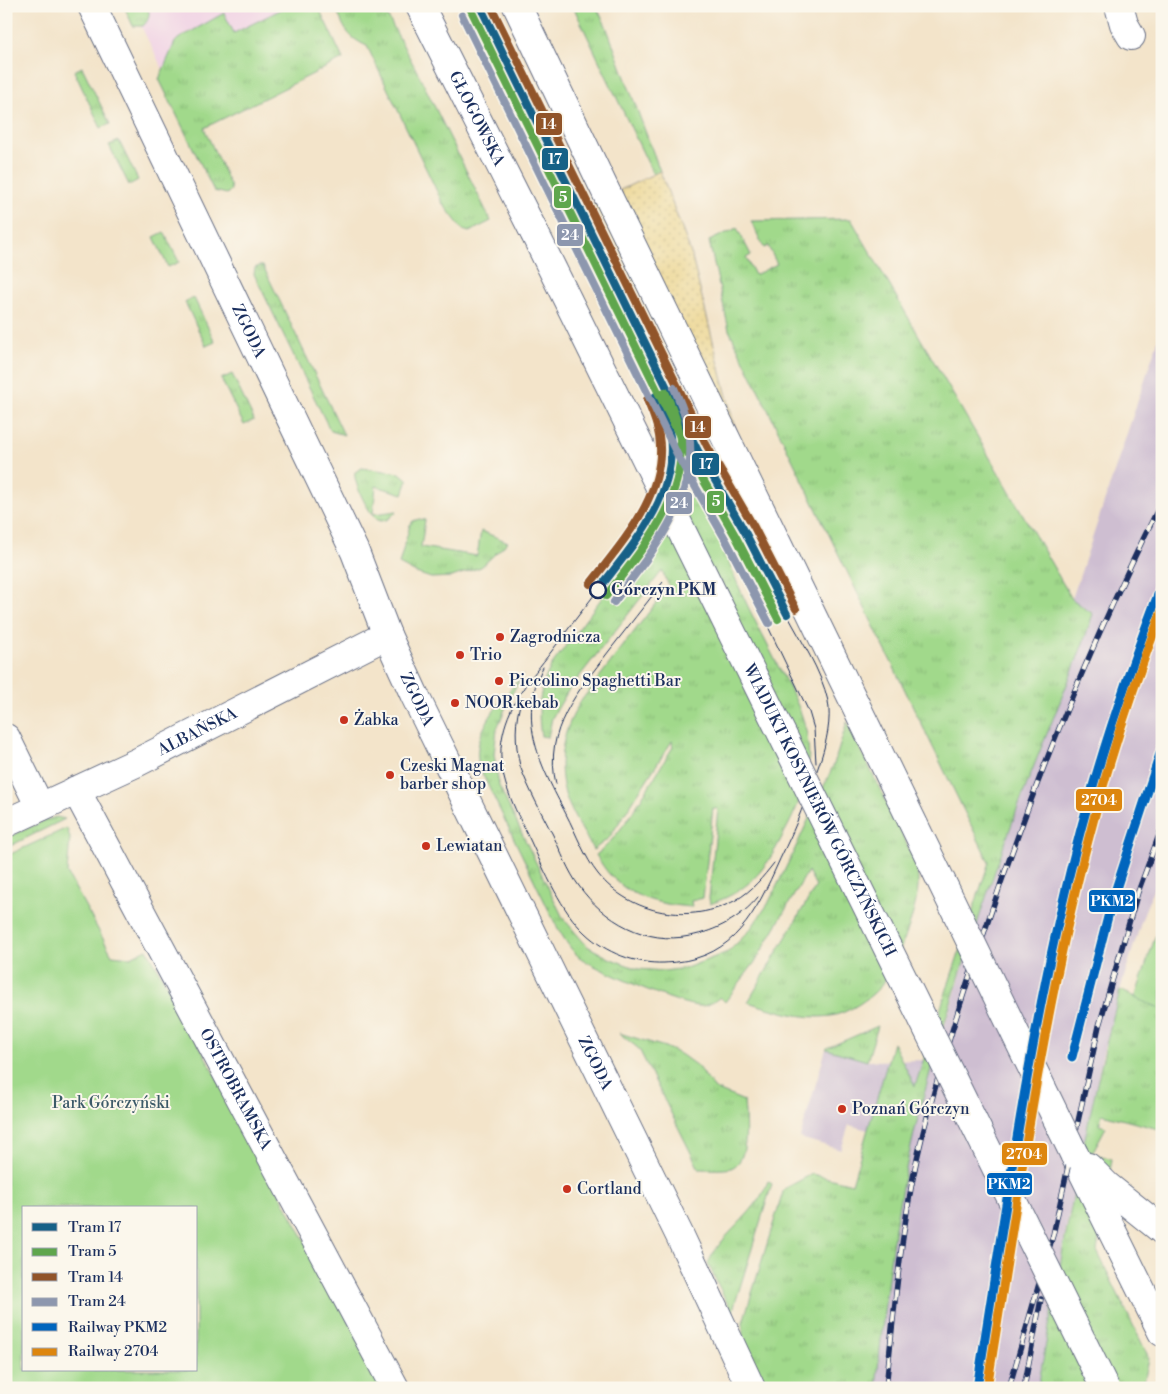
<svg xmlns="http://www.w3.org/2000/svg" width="1168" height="1394" font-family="'Libre Bodoni',serif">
<defs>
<pattern id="grass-tufts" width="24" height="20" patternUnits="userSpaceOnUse" patternTransform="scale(1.25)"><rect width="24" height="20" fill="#a1d98b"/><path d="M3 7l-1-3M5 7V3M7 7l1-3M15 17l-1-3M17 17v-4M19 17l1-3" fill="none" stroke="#8abb7a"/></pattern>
<pattern id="sand-dots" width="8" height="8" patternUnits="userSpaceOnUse" patternTransform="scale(1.25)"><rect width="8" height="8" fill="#eeda9e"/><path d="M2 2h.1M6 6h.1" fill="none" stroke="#ccbb8a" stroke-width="1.8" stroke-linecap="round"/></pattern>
</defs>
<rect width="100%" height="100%" fill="#fbf7ec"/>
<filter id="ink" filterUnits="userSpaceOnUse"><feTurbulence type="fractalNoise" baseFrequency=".02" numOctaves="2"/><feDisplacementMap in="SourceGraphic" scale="10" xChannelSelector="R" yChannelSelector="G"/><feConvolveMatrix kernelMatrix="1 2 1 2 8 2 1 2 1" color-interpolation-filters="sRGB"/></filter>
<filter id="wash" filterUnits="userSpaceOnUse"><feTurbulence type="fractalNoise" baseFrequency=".0096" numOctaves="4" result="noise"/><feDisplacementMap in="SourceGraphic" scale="20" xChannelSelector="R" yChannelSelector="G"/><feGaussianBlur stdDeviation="1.12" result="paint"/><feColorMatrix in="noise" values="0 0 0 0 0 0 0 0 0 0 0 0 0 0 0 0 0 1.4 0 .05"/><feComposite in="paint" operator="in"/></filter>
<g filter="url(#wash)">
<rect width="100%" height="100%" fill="#f3e4ca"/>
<polygon fill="#f0d0e4" points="147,6 301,6 231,41 188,32 182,36 175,42 163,70 141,26 143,26 149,11"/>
<polygon fill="#cebed1" points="1162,328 1162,868 1144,913 1120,990 1102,1056 1067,1223 1038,1388 876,1388 885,1295 895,1229 868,1130 849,1125 841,1150 800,1138 826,1049 867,1061 934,1060 977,924 1004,846 1029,779 1081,649 1093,614 1072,599"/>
<g fill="url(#grass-tufts)" stroke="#5e8474">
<path d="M 124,6 L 147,6 C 151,14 149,20 143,26 L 133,26 Z"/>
<polygon points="288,6 318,6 343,59 204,128 230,185 231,190 227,194 214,191 159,79 175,42 178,39 224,13 234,33"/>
<path d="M 335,6 L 382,6 L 420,77 L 491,221 L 469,232 L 463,230 L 443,204 L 367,46 C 345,36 344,27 335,6 Z"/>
<polygon points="573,6 596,6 606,26 660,171 653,174"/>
<polygon points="82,67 110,124 101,128 74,71"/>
<polygon points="119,141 138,180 129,185 109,145"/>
<path d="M 851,219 L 1072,599 L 1093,614 C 1075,669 1051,722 1030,776 C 1011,824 994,873 978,921 C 951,999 926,1079 908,1159 C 891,1234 884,1311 876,1388 L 768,1388 L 743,1337 L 743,1322 L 784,1189 L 812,1174 L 852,1184 L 893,1043 L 915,1086 L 989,862 L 729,330 L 709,241 L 737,228 L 751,255 L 746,258 L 755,275 L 777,264 L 768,246 L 764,248 L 751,221 Z"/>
<polygon points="164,232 179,262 168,267 154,237"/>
<polygon points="259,266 263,266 344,435 331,431 328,426 254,274 255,268"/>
<polygon points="194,298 215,342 206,346 185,302"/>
<polygon points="232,374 254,420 244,425 221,379"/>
<path d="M 362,468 L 400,473 L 408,480 L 403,494 L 376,486 L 373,514 L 397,511 C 393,515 388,521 381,521 C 371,521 352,480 355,472 Z"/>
<path d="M 709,492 L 712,499 C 718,521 722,547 731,568 C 745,604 765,639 782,674 C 794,696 806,718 808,744 C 812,776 797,810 782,837 C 764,872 748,891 710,904 L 709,898 L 718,809 L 713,808 L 703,898 L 691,901 L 692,907 C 663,905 633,899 612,877 C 606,871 601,863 596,855 C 624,834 653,778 673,747 L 672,741 L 609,838 L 593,850 C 584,832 571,813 565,794 C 556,759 563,730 581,701 L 669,586 L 662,571 L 568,691 L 552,718 L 548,737 L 541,736 C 537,710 539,686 553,663 L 646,539 L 658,520 L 668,493 L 699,496 Z"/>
<polygon points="419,519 425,520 421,547 477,556 481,531 508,542 481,567 452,577 431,578 416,573 399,564 410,525 413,521"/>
<path d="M 523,674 L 509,699 L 497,729 L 494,754 L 499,786 L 563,918 L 587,946 L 611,959 L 638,969 L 664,971 L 686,968 L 728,952 L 749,931 L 768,904 L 794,851 L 834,764 L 847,722 L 915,861 C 916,867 918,874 918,880 C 920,905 896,967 880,987 C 868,1000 848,1013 831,1016 C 803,1020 774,1010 748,1002 L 816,886 L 808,871 L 755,962 L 725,1002 L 720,997 C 714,1002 708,1006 700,1006 C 683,1007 592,968 578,956 C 569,948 562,935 556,925 L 479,767 C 478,761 477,754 478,748 C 482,719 506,696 523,674 Z"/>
<polygon points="56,817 65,819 6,848 6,838 46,820"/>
<path d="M 1120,990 L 1162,1009 L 1162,1130 L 1102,1114 L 1099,1125 L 1106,1127 L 1092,1153 L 1112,1159 L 1097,1251 L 1149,1358 L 1143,1388 L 1038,1388 C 1062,1254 1085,1121 1120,990 Z"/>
<polygon points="878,1026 867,1061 826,1049 827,1048"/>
<path d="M 619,1033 L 665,1047 L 682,1055 L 697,1066 L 715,1089 L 744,1101 C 745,1117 751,1161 731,1168 C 724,1170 707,1169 699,1169 L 639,1049 Z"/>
<path d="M 768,1181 L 772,1184 L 732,1313 L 708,1264 C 719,1234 757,1215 768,1181 Z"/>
</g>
<polygon fill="url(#sand-dots)" stroke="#84847e" points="660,171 690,250 739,444 734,457 715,467 587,206"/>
<g fill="#a1d98b" stroke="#5e8474" fill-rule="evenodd">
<path d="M 67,828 L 70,838 L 67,873 L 112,955 L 131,957 L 147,949 L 385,1388 L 6,1388 L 6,856 ZM 24,1208 L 196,1208 L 196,1370 L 24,1370 Z"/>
<polygon points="1162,916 1162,1009 1135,998"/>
</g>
</g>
<g filter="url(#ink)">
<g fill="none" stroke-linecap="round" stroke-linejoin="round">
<g stroke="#676e84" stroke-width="30">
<g id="minor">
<path id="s1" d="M 92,6 L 355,552 L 387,635 L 414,694 L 680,1236 L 751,1388"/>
<polyline points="1119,6 1124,24 1131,36"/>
<polyline points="6,738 40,807"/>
<path id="s2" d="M 76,790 L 395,1388"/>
<path id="s3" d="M 6,823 L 138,762 L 387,635"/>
</g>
</g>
<g stroke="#676e84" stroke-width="30">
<g id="secondary">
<path id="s4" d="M 420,6 L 534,232"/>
<polyline points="517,6 608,196"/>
<polyline points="1074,1154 1162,1332"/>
<polyline points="1088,1167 1107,1186 1162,1230"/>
</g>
</g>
<use href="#minor" stroke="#fff" stroke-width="28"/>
<use href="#secondary" stroke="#fff" stroke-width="28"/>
<g stroke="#1b2f5e" stroke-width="1">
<polyline points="698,451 717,495 731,547 738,564 809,712 814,729 816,763"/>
<path d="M 598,590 C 582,610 567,631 551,652 C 531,678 510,701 503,734 C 494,773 515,808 531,842 C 544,870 562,912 585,933 C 606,953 635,964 664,963 C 728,961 751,923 775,870 C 782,854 790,839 796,824 C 809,789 835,738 828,701 C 821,670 801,641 787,614"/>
<path d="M 543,667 C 516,721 541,766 566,814 C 576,833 585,858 598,874 C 631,915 691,925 736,900 C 752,891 763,877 774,863"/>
<path d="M 522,698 C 514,721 515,743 520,766 C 529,790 541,812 553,835 C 561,852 568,871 579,886 C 604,921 646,945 690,936 C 716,931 741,918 758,897"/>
<path d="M 556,784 C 543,729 578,692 609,651 C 627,628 645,605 663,582"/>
</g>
<g stroke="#1b2f5e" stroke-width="5.5">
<g id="rail">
<path d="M 886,1388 C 895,1302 902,1216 923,1133 C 940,1067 960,1003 982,939 C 1031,790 1091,642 1162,501"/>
<polyline points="1009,1388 1053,1235 1099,1026 1138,892 1162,827"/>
<polyline points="1024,1388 1041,1299"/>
</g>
</g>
<use href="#rail" stroke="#fbf7ec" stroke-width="4" stroke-dasharray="11" stroke-linecap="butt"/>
<g stroke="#676e84" stroke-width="30" stroke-linecap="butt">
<g id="secondary-bridge">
<polyline points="608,196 1074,1154"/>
<path id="s5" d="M 534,232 L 1105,1388"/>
</g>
</g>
<use href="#secondary-bridge" stroke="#fff" stroke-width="28"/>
<g stroke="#fbf7ec" stroke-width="12">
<g id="rail-1">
<polyline points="1072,1057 1112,901 1162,748"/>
<path d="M 977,1388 C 1006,1209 1030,1028 1075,852 C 1098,761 1128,672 1162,584"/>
</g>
</g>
<g stroke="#fbf7ec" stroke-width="12">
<path id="rail-2" d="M 987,1388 C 1016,1210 1040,1030 1084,856 C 1105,773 1131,691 1162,611"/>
</g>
<use href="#rail-1" stroke="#0065bd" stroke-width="9"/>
<use href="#rail-2" stroke="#dd860e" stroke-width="9"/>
<g stroke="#fbf7ec" stroke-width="11">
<g id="tram-1">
<polyline points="480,6 698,451 745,532 787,614"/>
<path d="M 598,590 C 632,546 678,496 670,436 C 668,422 662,409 656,396"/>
</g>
</g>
<g stroke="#fbf7ec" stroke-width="11">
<g id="tram-2">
<polyline points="471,10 689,455 736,537 778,619"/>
<path d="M 606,596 C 642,549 690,496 679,432 C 677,418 671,405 665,392"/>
</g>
</g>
<g stroke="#fbf7ec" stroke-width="11">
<g id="tram-3">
<polyline points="491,6 707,446 754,527 796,609"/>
<path d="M 590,584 C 622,542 668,493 659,436 C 657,423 652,412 647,400"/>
</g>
</g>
<g stroke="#fbf7ec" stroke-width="11">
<g id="tram-4">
<polyline points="462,15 680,460 727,542 769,623"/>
<path d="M 614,602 C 651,553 699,498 689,432 C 687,416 680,402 674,388"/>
</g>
</g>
<use href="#tram-1" stroke="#166187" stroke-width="8"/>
<use href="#tram-2" stroke="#5fa64d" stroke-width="8"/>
<use href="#tram-3" stroke="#915429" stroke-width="8"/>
<use href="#tram-4" stroke="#8d97ae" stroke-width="8"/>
</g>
</g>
<circle fill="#fbf7ec" stroke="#1b2f5e" stroke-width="2.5" cx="598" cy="590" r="8"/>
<g fill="#c8321e" stroke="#fbf7ec" stroke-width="2">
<circle cx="500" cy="637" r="5"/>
<circle cx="460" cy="655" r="5"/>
<circle cx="499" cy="681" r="5"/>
<circle cx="455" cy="703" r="5"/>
<circle cx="344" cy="720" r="5"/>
<circle cx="390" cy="775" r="5"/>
<circle cx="426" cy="846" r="5"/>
<circle cx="842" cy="1109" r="5"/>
<circle cx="567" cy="1189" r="5"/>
</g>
<g text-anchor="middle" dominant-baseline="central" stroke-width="4" stroke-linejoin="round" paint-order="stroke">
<g font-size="16" fill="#1b2f5e" stroke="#fbf7ec">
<text stroke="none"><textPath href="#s4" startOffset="126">GŁOGOWSKA</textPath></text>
<text stroke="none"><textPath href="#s1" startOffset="361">ZGODA</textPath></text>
<text stroke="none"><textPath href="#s1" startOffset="766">ZGODA</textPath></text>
<text stroke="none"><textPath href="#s3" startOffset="212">ALBAŃSKA</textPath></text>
<text stroke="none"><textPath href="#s5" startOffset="645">WIADUKT KOSYNIERÓW GÓRCZYŃSKICH</textPath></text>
<text stroke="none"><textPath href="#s1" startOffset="1171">ZGODA</textPath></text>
<text stroke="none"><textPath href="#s2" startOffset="339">OSTROBRAMSKA</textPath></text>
</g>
<g font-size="16" font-weight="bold" fill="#1b2f5e" stroke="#fbf7ec" text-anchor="start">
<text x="611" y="590">Górczyn PKM</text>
</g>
<g font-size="16" fill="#1b2f5e" stroke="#fbf7ec" text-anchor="start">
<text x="510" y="637">Zagrodnicza</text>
<text x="470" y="655">Trio</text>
<text x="509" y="681">Piccolino Spaghetti Bar</text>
<text x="465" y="703">NOOR kebab</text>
<text x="354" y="720">Żabka</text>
<text x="400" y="766">Czeski Magnat<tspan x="400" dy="18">barber shop</tspan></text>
<text x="436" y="846">Lewiatan</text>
<text x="852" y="1109">Poznań Górczyn</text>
<text x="577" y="1189">Cortland</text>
</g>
<g font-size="16" fill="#3c5a69" stroke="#fbf7ec">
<text x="111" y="1103">Park Górczyński</text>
</g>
</g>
<g stroke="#fbf7ec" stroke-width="2">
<rect x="535" y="112" width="28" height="24" rx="5" fill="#915429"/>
<rect x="541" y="147" width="28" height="24" rx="5" fill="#166187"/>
<rect x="553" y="185" width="19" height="24" rx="5" fill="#5fa64d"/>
<rect x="556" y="223" width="28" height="24" rx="5" fill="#8d97ae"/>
<rect x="684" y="415" width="28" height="24" rx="5" fill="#915429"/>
<rect x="691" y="452" width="29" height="24" rx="5" fill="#166187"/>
<rect x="706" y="490" width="19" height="24" rx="5" fill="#5fa64d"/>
<rect x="665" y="491" width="28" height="24" rx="5" fill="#8d97ae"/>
<rect x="1075" y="788" width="48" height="24" rx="5" fill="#dd860e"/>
<rect x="1088" y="889" width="48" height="24" rx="5" fill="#0065bd"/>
<rect x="1001" y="1142" width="47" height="24" rx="5" fill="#dd860e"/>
<rect x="986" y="1172" width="47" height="24" rx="5" fill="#0065bd"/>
</g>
<g font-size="14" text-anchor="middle" font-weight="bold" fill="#fff">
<text x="549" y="129">14</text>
<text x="555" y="164">17</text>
<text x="563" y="202">5</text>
<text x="570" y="240">24</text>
<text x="698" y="432">14</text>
<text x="706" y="469">17</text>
<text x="716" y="506">5</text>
<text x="679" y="508">24</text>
<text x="1099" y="805">2704</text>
<text x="1112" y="906">PKM2</text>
<text x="1024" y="1159">2704</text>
<text x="1009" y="1189">PKM2</text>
</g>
<rect width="1168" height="1394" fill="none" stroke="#fbf7ec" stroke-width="25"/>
<rect x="22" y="1206" width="175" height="165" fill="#fbf7ec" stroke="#a1a7b3"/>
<rect x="32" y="1223" width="25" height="8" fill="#166187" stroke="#a1a7b3"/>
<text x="68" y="1232" font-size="15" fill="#1b2f5e">Tram 17</text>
<rect x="32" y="1248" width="25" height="8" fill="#5fa64d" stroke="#a1a7b3"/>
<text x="68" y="1256" font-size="15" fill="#1b2f5e">Tram 5</text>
<rect x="32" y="1273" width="25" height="8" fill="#915429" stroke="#a1a7b3"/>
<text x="68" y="1282" font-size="15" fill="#1b2f5e">Tram 14</text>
<rect x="32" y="1298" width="25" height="8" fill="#8d97ae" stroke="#a1a7b3"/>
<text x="68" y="1306" font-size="15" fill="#1b2f5e">Tram 24</text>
<rect x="32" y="1323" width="25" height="8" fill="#0065bd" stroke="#a1a7b3"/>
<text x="68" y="1332" font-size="15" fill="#1b2f5e">Railway PKM2</text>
<rect x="32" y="1348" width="25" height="8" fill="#dd860e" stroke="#a1a7b3"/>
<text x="68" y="1356" font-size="15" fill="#1b2f5e">Railway 2704</text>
</svg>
